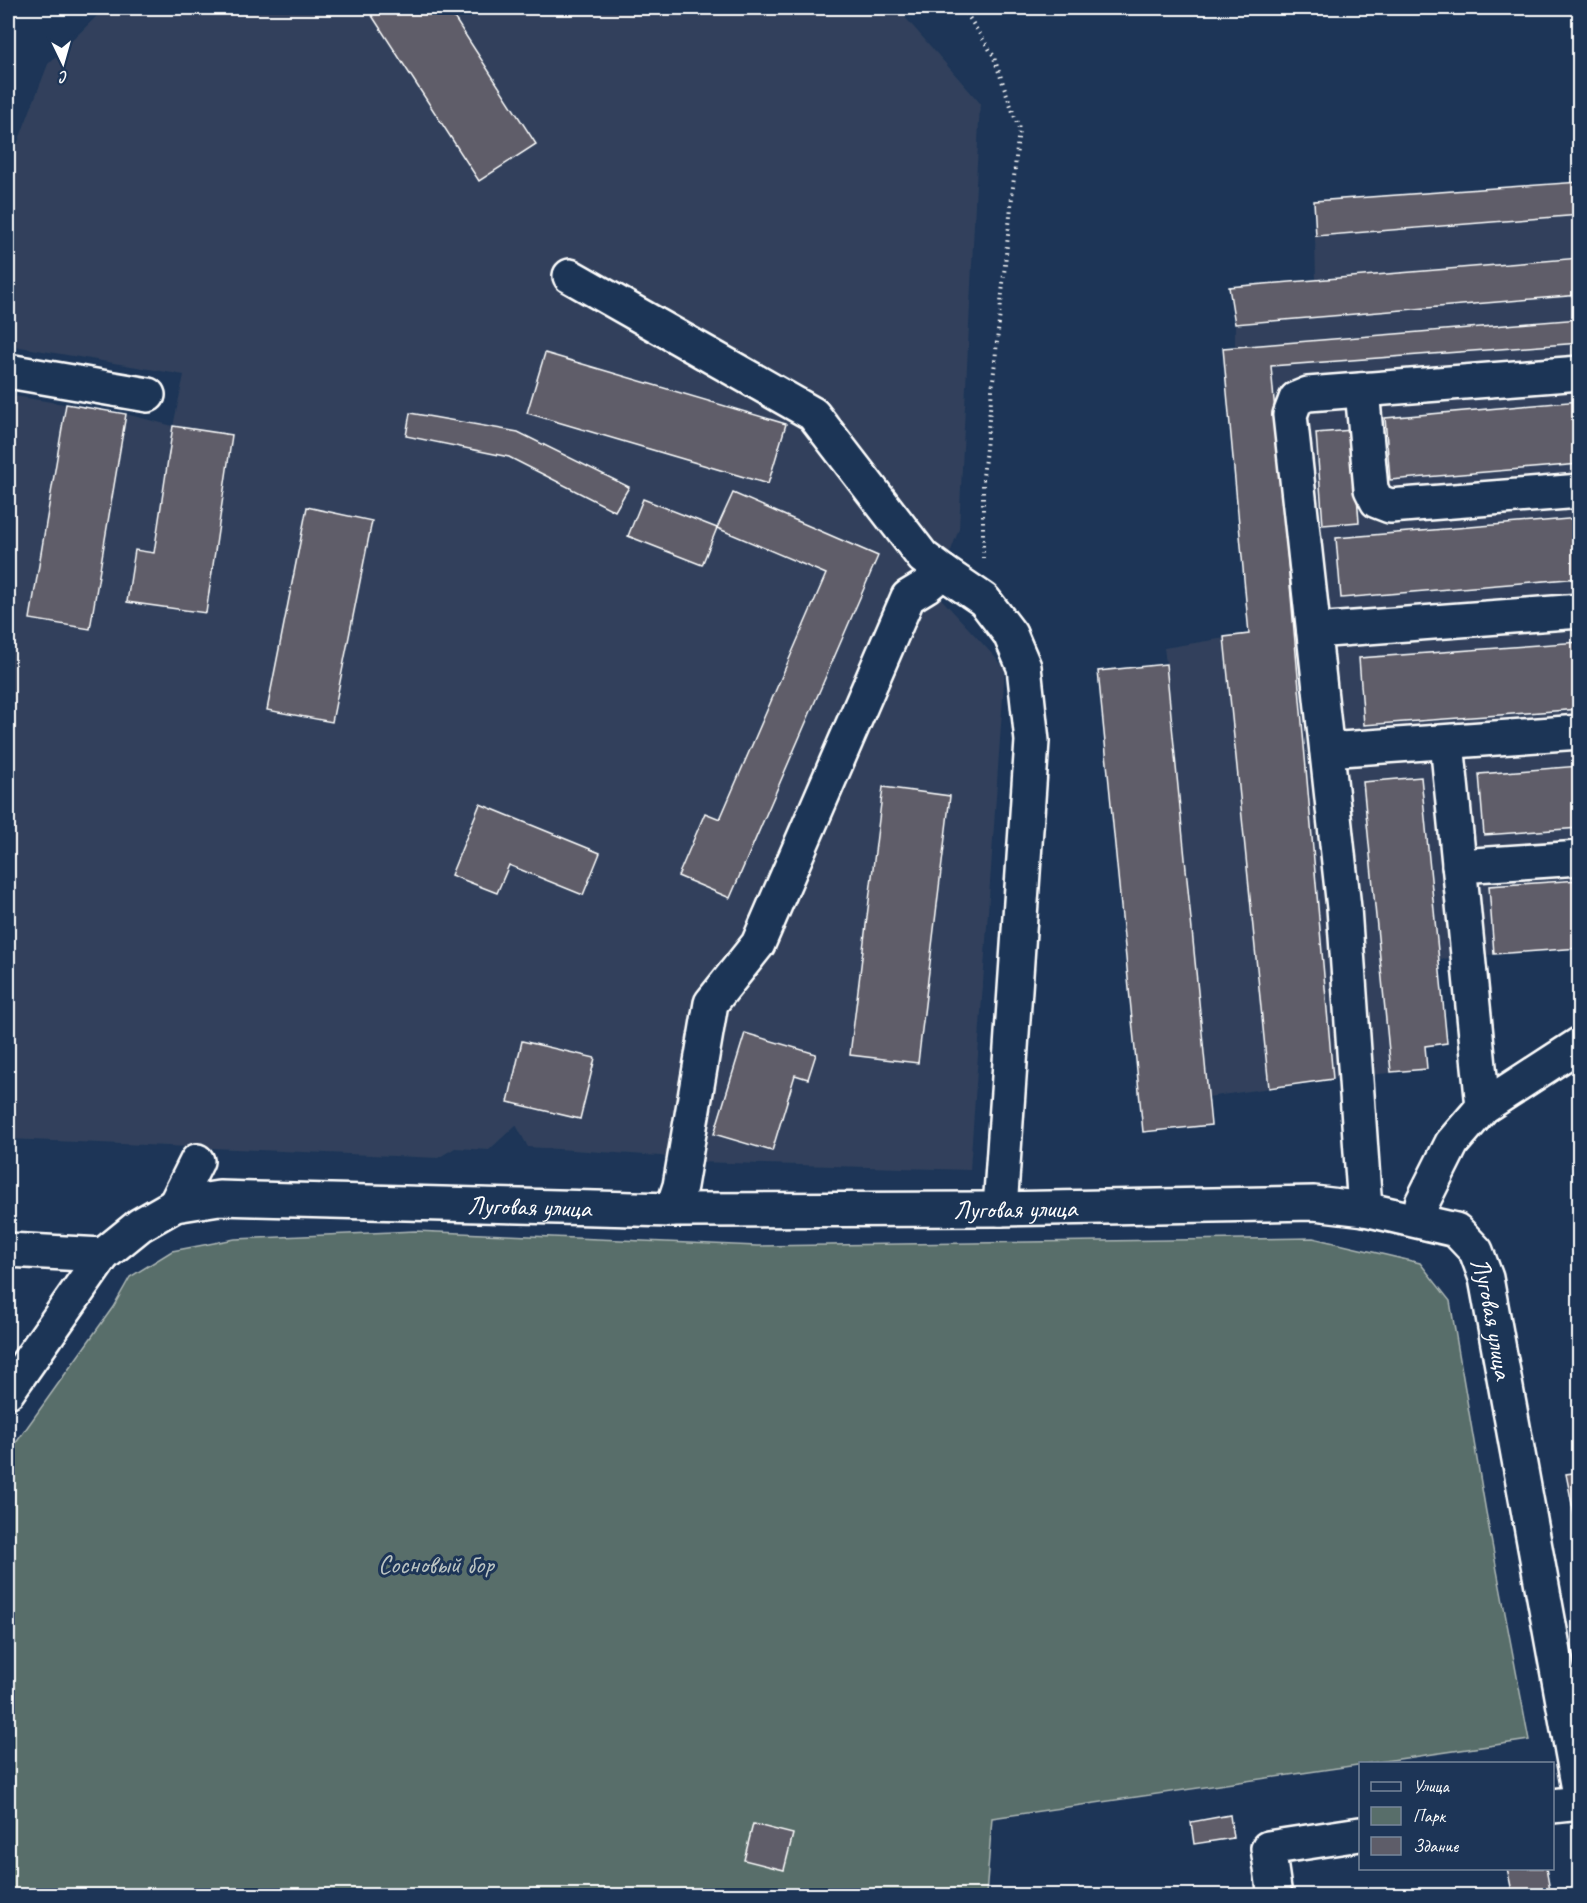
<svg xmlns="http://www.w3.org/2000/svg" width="1587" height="1903" font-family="Caveat,sans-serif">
<rect width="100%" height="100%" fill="#1d3557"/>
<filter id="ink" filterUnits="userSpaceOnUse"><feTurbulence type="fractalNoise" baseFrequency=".0167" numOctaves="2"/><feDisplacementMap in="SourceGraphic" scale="12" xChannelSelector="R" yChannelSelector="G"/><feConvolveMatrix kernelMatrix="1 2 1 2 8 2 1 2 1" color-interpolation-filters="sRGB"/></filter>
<g filter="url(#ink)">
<g fill="#30415c">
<polygon points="105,8 897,8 980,103 959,529 943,572 933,590 1005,668 970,1170 696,1162 660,1156 528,1147 516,1125 489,1150 455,1148 438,1158 8,1139 8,395 126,414 173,426 184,375 8,345 8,168 48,64"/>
<polygon points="1579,182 1579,948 1439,959 1447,1043 1425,1046 1427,1069 1333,1079 1208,1097 1211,1125 1143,1132 1166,664 1164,648 1249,634 1223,348 1235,346 1235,324 1229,287 1316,279 1314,201"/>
</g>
<polygon fill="#586e6a" stroke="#acb6b4" stroke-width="1.5" points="415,1231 757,1246 1313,1238 1420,1263 1450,1301 1486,1512 1529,1740 992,1818 986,1895 8,1896 8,1454 113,1307 130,1277 172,1251 235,1239"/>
<g fill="#5e5d69" stroke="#fff" stroke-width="1.5">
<polygon points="367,8 448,8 536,144 479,181"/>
<polygon points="1580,182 1580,215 1316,236 1314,201"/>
<polygon points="1580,258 1580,295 1235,324 1229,287"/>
<polygon points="1580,319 1580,343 1271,366 1333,1079 1269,1088 1224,637 1249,634 1223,348"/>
<polygon points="545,353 786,424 768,484 527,413"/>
<polygon points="1580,401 1580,464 1390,480 1385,418"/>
<polygon points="66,404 126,414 90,629 30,619"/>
<polygon points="410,413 518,432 629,487 615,511 509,457 406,436"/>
<polygon points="173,426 232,435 206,613 127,602 135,550 154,553"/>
<polygon points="1352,430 1359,522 1323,525 1316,433"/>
<polygon points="733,493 878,556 730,898 678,876 705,813 720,819 826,574 717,528"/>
<polygon points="643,499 717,528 702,565 628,536"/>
<polygon points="307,507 372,521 332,722 267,710"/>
<polygon points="1580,518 1580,578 1341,598 1336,538"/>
<polygon points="1580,642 1580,709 1364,725 1359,658"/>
<polygon points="1166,664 1211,1125 1143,1132 1098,671"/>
<polygon points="1580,766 1580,828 1484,835 1479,774"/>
<polygon points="1421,777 1447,1043 1425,1046 1427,1069 1391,1072 1363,782"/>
<polygon points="883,787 950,796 918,1063 850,1055"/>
<polygon points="480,804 600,853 583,895 509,865 497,893 451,875"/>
<polygon points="1580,880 1580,948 1494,954 1489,886"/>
<polygon points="745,1033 816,1054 808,1079 795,1075 772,1151 714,1134"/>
<polygon points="522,1041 595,1058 580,1119 508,1102"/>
<polygon points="1580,1472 1580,1512 1574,1514 1566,1474"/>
<polygon points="1230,1815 1233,1838 1194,1844 1191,1822"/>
<polygon points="753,1824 793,1834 784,1870 744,1860"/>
<polygon points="1507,1868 1546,1868 1551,1896 1513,1896"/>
</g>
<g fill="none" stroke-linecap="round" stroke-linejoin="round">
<g stroke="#fff" stroke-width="38">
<g id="minor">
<polyline points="570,276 813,414 923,557 943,572"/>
<polyline points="8,371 148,395"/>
<polyline points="1362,390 1371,489 1377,501 1390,506 1580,491"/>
<polyline points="1314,631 1580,611"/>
<polyline points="1447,742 1483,1107"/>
<polyline points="1327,750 1580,732"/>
<polyline points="1459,866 1580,858"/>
<polyline points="175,1205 197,1161"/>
<polyline points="1365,1209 1344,908 1290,415 1296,399 1308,394 1580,373"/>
<polyline points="672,1210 680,1186 711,1003 758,944 908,597 926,586 943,572 984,600 1010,634 1024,667 1032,741 1000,1209"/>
<polyline points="1420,1221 1422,1203 1452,1143 1483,1107 1580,1044"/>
<path id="s1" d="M 8,1250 L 103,1255 L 140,1225 L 175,1205 L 219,1198 L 672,1210 L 1000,1209 L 1314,1203 L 1365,1209 L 1456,1230 L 1476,1251 L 1486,1278 L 1580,1795"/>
<polyline points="8,1391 103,1255"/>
<polyline points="1552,1806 1580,1803"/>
<polyline points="1275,1896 1268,1848 1360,1834"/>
</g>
</g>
<polyline stroke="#fff" stroke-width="4" stroke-dasharray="1.5 4.5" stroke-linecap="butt" points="963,8 993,55 1019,129 983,477 983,558"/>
<use href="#minor" stroke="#1d3557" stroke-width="33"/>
</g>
</g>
<g text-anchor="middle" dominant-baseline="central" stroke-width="6" stroke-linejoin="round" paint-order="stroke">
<g font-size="26" fill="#fff" stroke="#1d3557">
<text stroke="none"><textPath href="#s1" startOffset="538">Луговая улица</textPath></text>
<text stroke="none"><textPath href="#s1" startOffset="1024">Луговая улица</textPath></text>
<text stroke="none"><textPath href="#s1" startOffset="1566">Луговая улица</textPath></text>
</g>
<g font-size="26" fill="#bcc5c3" stroke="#1d3557">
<text x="436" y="1564">Сосновый бор</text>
</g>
</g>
<rect width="1587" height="1903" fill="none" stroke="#1d3557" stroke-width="30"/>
<rect x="15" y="15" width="1557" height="1873" fill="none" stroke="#fff" stroke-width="2" filter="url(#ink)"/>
<rect x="1359" y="1762" width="195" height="108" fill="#1d3557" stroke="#77869a" stroke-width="1.5"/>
<rect x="1371" y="1782" width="30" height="9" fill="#1d3557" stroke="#77869a" stroke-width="1.5"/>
<text x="1413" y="1792" font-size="18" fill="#ffffff">Улица</text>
<rect x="1371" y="1807" width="30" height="18" fill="#586e6a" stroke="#77869a" stroke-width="1.5"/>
<text x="1413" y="1822" font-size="18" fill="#ffffff">Парк</text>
<rect x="1371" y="1837" width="30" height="18" fill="#5e5d69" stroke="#77869a" stroke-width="1.5"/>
<text x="1413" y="1852" font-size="18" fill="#ffffff">Здание</text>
<g transform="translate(63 63) rotate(175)" stroke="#1d3557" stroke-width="4.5" paint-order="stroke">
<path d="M0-4.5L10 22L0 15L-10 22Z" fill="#ffffff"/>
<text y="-9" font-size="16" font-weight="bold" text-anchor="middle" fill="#ffffff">С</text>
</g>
</svg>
